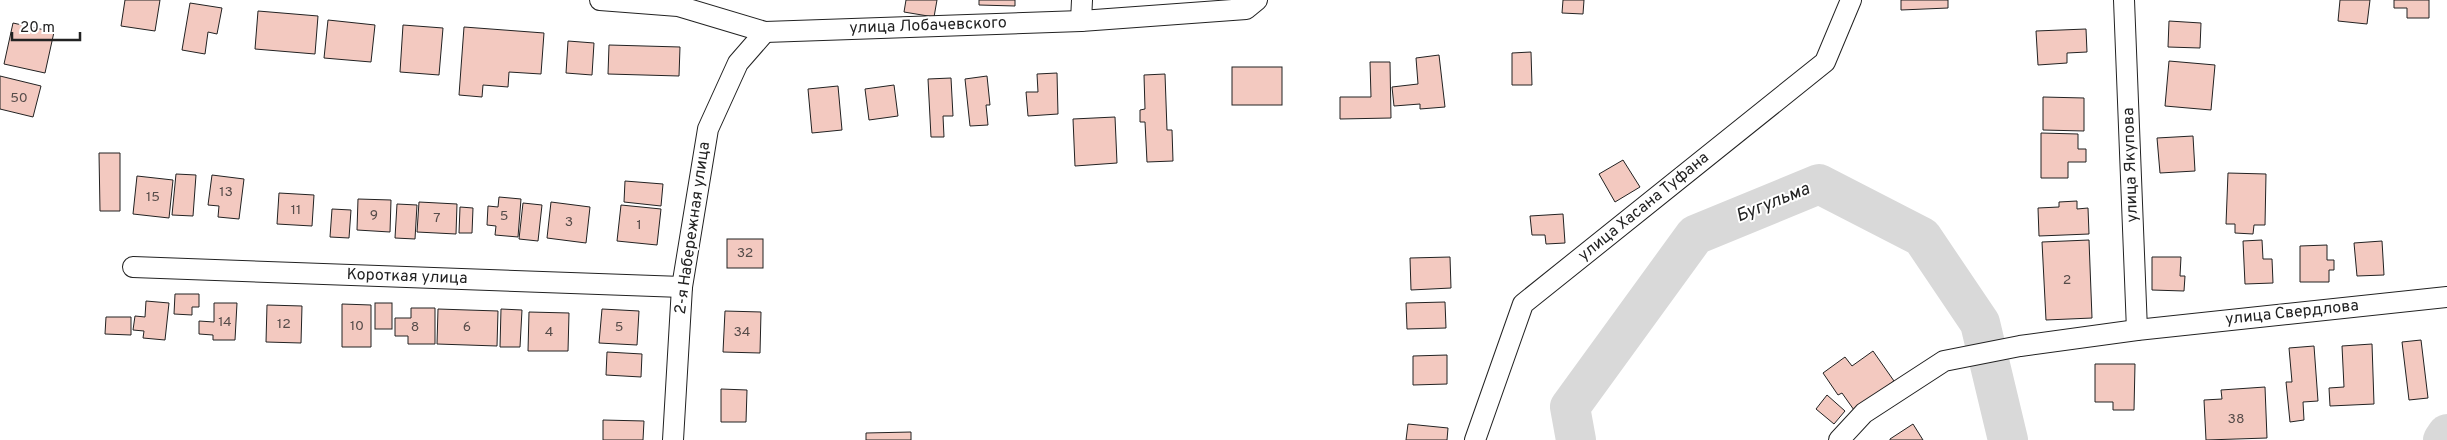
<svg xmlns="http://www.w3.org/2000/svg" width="2447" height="440" font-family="Overpass,sans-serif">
<rect width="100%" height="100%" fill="#fff"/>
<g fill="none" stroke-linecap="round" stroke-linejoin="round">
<g stroke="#d9d9d9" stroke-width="40">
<polyline points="1576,440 1570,407 1695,235 1819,184 1922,237 1980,323 2008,440"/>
<polyline points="2443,440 2447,434"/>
</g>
</g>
<g fill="#f3c9c0" stroke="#222">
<polygon points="125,0 160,0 155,31 121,26"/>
<polygon points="906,0 937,0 934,17 904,12"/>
<polygon points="979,0 1015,0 1015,6 979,5"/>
<polygon points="1563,0 1584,0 1583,14 1562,13"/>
<polygon points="1901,0 1948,0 1948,8 1901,10"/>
<polygon points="2340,0 2370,0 2367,24 2338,21"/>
<polygon points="2394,0 2429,0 2429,18 2407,18 2407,8 2394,8"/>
<polygon points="190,3 222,8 217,34 208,32 205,54 182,50"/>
<polygon points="258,11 318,16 315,54 255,49"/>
<polygon points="328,20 375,25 371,62 324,58"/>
<polygon points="2169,21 2201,23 2200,48 2168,47"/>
<polygon points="13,23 54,32 45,73 4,64"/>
<polygon points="403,25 443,28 439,75 400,72"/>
<polygon points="464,27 544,33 541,74 509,72 508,87 483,85 482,97 459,95"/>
<polygon points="2086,29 2087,52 2067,53 2067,63 2038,65 2036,31"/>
<polygon points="568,41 594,43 592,75 566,73"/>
<polygon points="609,45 680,47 679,76 608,74"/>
<polygon points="1531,52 1532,85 1512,85 1512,53"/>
<polygon points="1439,55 1445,107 1420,109 1420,104 1394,106 1392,87 1418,84 1416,58"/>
<polygon points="2169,61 2215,65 2211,110 2165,106"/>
<polygon points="1370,62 1390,62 1391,118 1340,119 1340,97 1371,97"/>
<rect x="1232" y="67" width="50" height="38"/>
<polygon points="1057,73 1058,114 1028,116 1026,92 1038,92 1037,74"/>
<polygon points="1165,74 1167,130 1172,130 1173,161 1147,162 1145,122 1140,122 1140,110 1145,109 1144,75"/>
<polygon points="0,76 41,86 33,117 0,109"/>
<polygon points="987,76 990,105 986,105 988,125 970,126 965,79"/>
<polygon points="951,78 953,116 943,116 944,137 931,137 928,79"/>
<polygon points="894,85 898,116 869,120 865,89"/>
<polygon points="838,86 842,130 812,133 808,89"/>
<polygon points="2043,97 2084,98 2084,131 2043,130"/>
<polygon points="1115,117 1117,163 1075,166 1073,119"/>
<polygon points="2041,133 2078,134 2078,149 2086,149 2086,162 2068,162 2068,178 2041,178"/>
<polygon points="2193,136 2195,171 2160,173 2157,138"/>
<polygon points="99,153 120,153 120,211 100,211"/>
<polygon points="1623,160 1640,187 1615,202 1599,174"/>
<polygon points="2228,173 2266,174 2265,225 2254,225 2253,234 2235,233 2235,224 2226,224"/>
<polygon points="176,174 196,175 193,216 172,215"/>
<polygon points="212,175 244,179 239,219 218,217 219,206 208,205"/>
<polygon points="137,176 173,180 169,218 133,214"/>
<polygon points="625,181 663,184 661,206 624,202"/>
<polygon points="279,193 314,195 312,226 277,224"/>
<polygon points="499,197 521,199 518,237 495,235 496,226 487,225 488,206 498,207"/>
<polygon points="358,199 391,200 390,232 357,230"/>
<polygon points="2077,201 2077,209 2088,208 2089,234 2039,236 2038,208 2059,207 2059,202"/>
<polygon points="419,202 457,204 456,234 417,232"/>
<polygon points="551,202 590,207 586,243 547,238"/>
<polygon points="523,203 542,205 538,241 519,239"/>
<polygon points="397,204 417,205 415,239 395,238"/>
<polygon points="621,205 661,209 657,245 617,241"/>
<polygon points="460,207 473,208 472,233 459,233"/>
<polygon points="332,209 351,210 349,238 330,237"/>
<polygon points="1563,214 1565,243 1546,244 1545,235 1532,235 1530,216"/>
<rect x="727" y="239" width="36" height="29"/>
<polygon points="2089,240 2092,318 2046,320 2042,242"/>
<polygon points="2262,240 2263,259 2272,259 2273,283 2245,284 2243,241"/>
<polygon points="2382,241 2384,275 2357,276 2354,243"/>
<polygon points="2327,245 2327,260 2334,260 2334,270 2329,270 2329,282 2300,282 2300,246"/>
<polygon points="1450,257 1451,288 1411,290 1410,258"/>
<polygon points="2152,257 2181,257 2180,276 2185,276 2184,291 2152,290"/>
<polygon points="175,294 199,294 199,307 192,307 192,315 174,314"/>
<polygon points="146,301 169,303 165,340 143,338 144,331 133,330 135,316 145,317"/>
<polygon points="1445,302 1446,328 1407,329 1406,303"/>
<polygon points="214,303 237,303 235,340 213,340 213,335 199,334 199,321 214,322"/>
<rect x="375" y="303" width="17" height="26"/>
<polygon points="342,304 371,305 371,347 342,347"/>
<polygon points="267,305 302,306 301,343 266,342"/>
<polygon points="411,308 435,308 435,344 408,344 408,336 395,336 395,318 411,318"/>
<polygon points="438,309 498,311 497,346 437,344"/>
<polygon points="501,309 522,310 520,347 500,347"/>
<polygon points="602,309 639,311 637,345 599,343"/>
<polygon points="725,311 761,312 760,353 723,352"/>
<polygon points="529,312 569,313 568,351 528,351"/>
<polygon points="106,317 131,317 131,335 105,334"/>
<polygon points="2421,340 2428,398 2409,400 2402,342"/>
<polygon points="2372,344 2374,404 2330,406 2329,388 2344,387 2342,346"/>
<polygon points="2314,346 2318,401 2303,402 2304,420 2290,422 2286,382 2292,382 2289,348"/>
<polygon points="1873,351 1894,381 1854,410 1842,393 1838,395 1823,373 1845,357 1852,366"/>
<polygon points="607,352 642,354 641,377 606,375"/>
<polygon points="1447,355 1447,384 1413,385 1413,356"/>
<polygon points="2095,364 2135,364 2134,410 2113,410 2113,402 2095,402"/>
<polygon points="2265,387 2267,438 2206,440 2204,400 2222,399 2221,390"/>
<polygon points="721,389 747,390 746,422 721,422"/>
<polygon points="1827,395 1845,411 1834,424 1816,409"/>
<polygon points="603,420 644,421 643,440 603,440"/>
<polygon points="1408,424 1448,428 1447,440 1406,440"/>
<polygon points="1913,424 1923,440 1890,440 1890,439"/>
<polygon points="911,432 911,440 866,440 866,433"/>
</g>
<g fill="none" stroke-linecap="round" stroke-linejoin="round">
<g stroke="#222" stroke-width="22">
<g id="minor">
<polyline points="600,0 678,6 765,32 1081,21 1246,9 1257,0"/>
<polyline points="2124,0 2137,330"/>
<polyline points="1081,21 1082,0"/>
<polyline points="133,267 682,287"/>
<polyline points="673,440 682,287 708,129 738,63 765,32"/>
<polyline points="1475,440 1523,304 1825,62 1851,0"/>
<polyline points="1839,440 1864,413 1944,361 2020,346 2137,330 2447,297"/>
</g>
</g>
<use href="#minor" stroke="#fff" stroke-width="20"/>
</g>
<g text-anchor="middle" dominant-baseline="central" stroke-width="4" stroke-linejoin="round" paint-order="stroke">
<g font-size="14" fill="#564c4a">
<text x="19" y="98">50</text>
<text x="226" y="192">13</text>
<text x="153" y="197">15</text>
<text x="296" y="210">11</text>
<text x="374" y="215">9</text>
<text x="504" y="216">5</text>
<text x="437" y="218">7</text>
<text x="569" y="222">3</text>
<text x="639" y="225">1</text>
<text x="745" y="253">32</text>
<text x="2067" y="280">2</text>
<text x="225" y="322">14</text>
<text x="284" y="324">12</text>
<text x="357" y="326">10</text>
<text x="415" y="327">8</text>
<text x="467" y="327">6</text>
<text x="619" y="327">5</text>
<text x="549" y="332">4</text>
<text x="742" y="332">34</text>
<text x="2236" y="419">38</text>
</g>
<g font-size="16" fill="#222" stroke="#fff">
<text transform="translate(928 26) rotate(-2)">улица Лобачевского</text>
<text transform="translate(2131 165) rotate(-92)">улица Якупова</text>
<text transform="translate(1644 207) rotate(-39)">улица Хасана Туфана</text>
<text transform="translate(693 228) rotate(-82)">2-я Набережная улица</text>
<text transform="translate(407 277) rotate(2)">Короткая улица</text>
<text transform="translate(2292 313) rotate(-6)">улица Свердлова</text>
</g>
<g font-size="18" font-style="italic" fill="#222" stroke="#fff">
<text transform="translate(1773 203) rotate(-22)">Бугульма</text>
</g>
</g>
<path d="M12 32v8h68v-8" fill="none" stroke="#222222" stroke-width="2.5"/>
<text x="20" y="32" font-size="15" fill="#222222" stroke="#ffffff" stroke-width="4" paint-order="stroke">20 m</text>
</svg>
